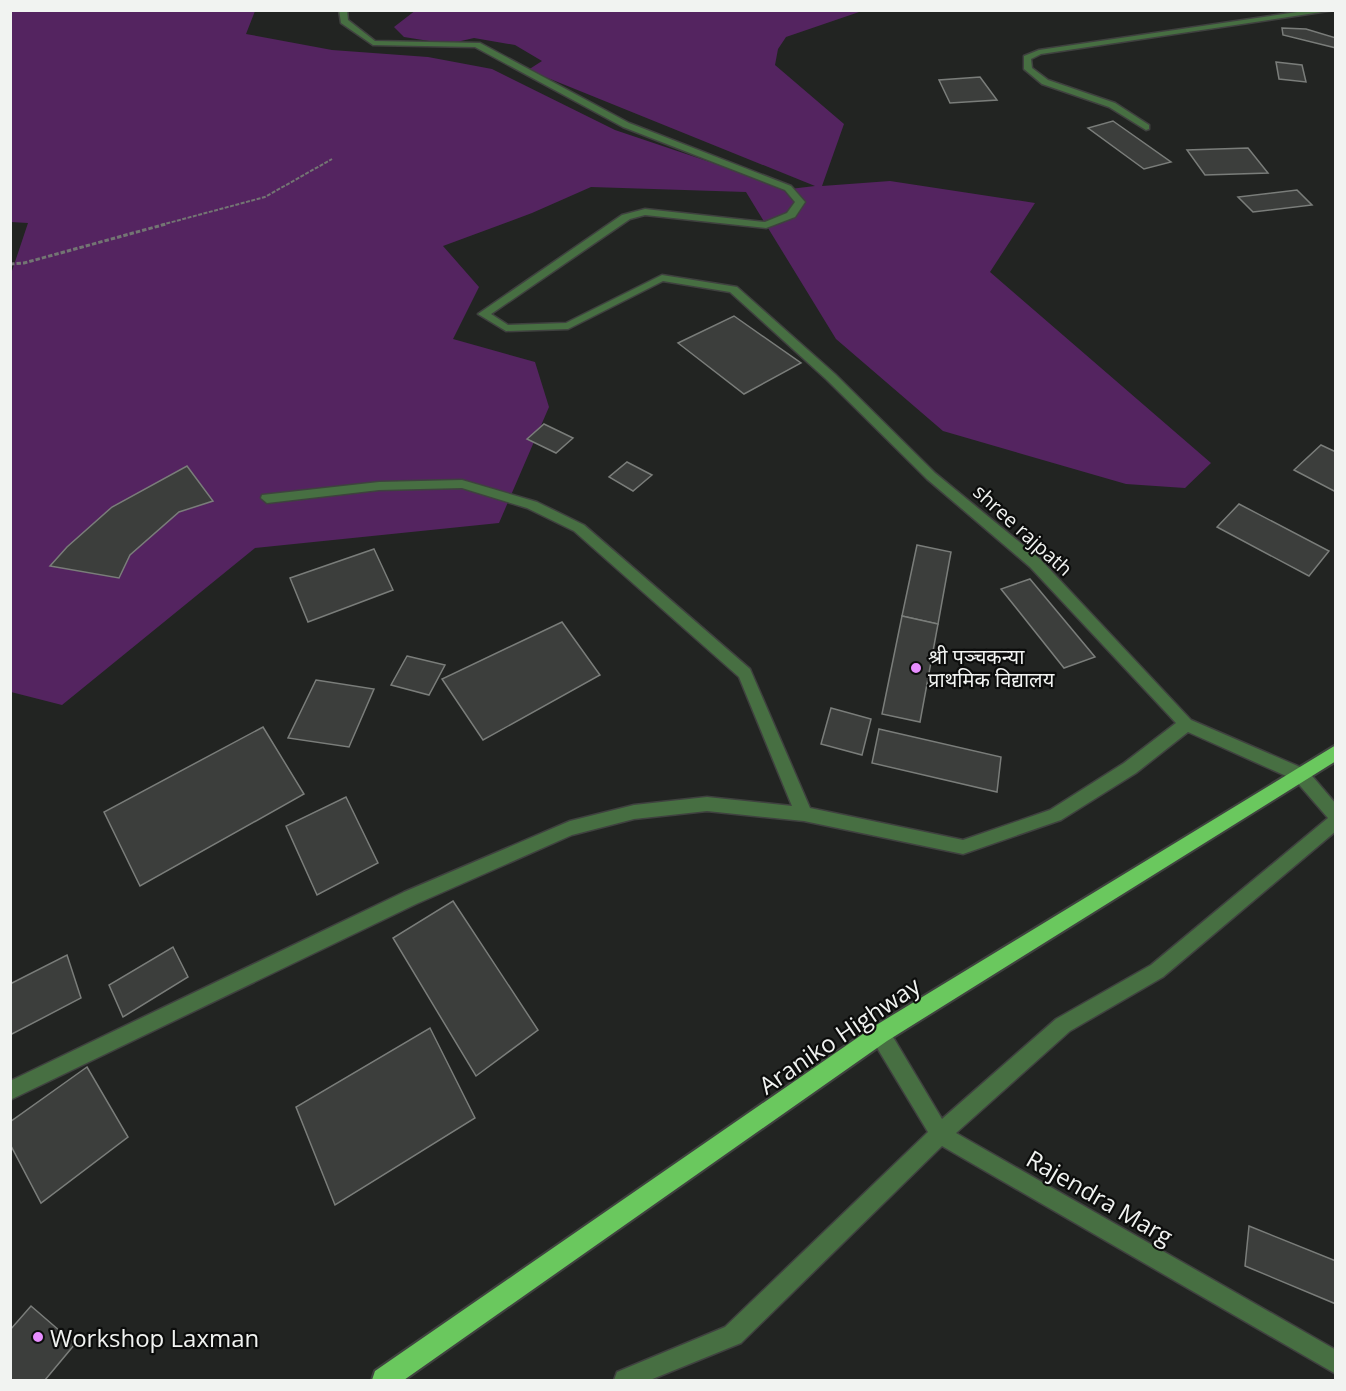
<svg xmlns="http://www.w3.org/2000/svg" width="1346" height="1391" font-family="'Open Sans','Noto Sans Devanagari',sans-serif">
<rect width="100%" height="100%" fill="#222422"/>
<polygon fill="#542460" points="416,10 862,11 786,37 778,49 775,65 844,124 822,186 890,181 1035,203 990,272 1211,463 1185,488 1126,484 943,431 836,339 746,192 591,187 532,213 443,246 479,287 453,339 535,362 549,407 499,523 255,548 62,705 11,692 10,277 28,223 11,222 11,11 255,11 246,34 332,50 428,57 492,69 615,130 790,189 815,186 528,70 542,61 515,45 474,38 448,44 404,37 394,27"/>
<g fill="#3c3e3c" stroke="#7a7d7a" stroke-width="1.5">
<polygon points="1282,28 1306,29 1336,38 1336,48 1283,35"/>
<polygon points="1276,62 1302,65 1306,82 1279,79"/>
<polygon points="980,77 997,100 950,103 939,80"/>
<polygon points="1113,121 1171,162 1144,169 1088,128"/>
<polygon points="1248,148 1268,173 1205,175 1187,150"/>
<polygon points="1297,190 1312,205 1253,212 1238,197"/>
<polygon points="734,316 801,363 744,394 678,343"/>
<polygon points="544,424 573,438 556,453 527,439"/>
<polygon points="1321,445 1336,452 1336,492 1294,470"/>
<polygon points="627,462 652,475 633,491 609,477"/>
<polygon points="187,466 213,501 179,512 130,555 119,578 50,566 67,547 112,507"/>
<polygon points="1239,504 1329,551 1309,576 1217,527"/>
<polygon points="917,545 951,552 938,624 902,616"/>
<polygon points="374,549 393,590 308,622 290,578"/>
<polygon points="1030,579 1095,657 1064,668 1001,589"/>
<polygon points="902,616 938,624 920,722 882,714"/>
<polygon points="562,622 600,675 483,740 442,679"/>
<polygon points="407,656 445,665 429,695 391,685"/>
<polygon points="316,680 374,689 349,747 288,738"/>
<polygon points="831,708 871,719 862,755 821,744"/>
<polygon points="263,727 304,794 140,886 104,812"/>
<polygon points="879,729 1001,757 997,792 872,763"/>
<polygon points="346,797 378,863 317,895 286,826"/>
<polygon points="453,901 538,1030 476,1076 393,938"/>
<polygon points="173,947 188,977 123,1017 109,985"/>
<polygon points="67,955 81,998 10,1035 10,984"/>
<polygon points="430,1028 475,1118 335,1205 296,1107"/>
<polygon points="87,1067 128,1137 41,1203 10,1144 10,1122"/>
<polygon points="1249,1226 1336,1261 1336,1304 1245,1266"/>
<polygon points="31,1306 75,1344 45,1380 10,1380 10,1330"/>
</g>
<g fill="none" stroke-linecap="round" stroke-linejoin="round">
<g stroke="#3f413f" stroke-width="3">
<g id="minor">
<polygon points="339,10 347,10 348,20 375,41 480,43 629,123 791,186 805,202 795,217 766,228 645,215 630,219 491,314 508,325 566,323 662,275 737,287 835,374 935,473 1040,559 1191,720 1307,770 1336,804 1336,831 1163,977 1070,1031 956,1133 1336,1350 1336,1374 942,1146 741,1343 650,1380 614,1380 617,1372 725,1327 928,1132 873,1041 871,1034 873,1027 880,1025 887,1027 942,1119 1056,1019 1151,965 1328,818 1295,780 1188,732 1136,773 1061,820 963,854 804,821 707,811 634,819 572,835 416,904 10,1100 10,1081 404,892 570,821 634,805 707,797 792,806 739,677 574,531 527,508 462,488 379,490 267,503 261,498 262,495 379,482 462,480 537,502 584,525 750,669 810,808 963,840 1050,810 1124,763 1176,723 1030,567 927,479 827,380 730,292 663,281 568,329 506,331 478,314 622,215 645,209 765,222 787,213 795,202 785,190 623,127 475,47 373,45 341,23"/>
<polygon points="1311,10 1335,10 1041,54 1031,59 1032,68 1048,80 1115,103 1149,125 1149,129 1146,130 1109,107 1042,84 1024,69 1024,56 1039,50"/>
</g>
</g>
<g stroke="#3f413f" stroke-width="4">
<polygon id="trunk" points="1336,745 1336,761 887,1041 404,1380 372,1380 375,1371 873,1027"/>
</g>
<polyline stroke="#737573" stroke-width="2" stroke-dasharray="4 1.5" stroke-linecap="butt" points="161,225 265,197 332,159"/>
<polyline stroke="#737573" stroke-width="3" stroke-dasharray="4.5 2" stroke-linecap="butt" points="10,264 24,263 166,224"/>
<use href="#minor" fill="#476f42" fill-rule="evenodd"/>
<use href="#trunk" fill="#6ac85e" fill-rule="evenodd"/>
</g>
<g fill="#e88eff" stroke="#0c0d0c" stroke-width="2">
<circle cx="916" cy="668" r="6"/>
<circle cx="38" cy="1337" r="6"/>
</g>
<g text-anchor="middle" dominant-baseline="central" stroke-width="4.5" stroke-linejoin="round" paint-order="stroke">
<g font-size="20" fill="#f1f3f1" stroke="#0c0d0c">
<text transform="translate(1023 530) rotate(42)">shree rajpath</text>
</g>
<g font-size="20" fill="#f1f3f1" stroke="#0c0d0c" text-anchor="start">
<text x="928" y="656">श्री पञ्चकन्या<tspan x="928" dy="23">प्राथमिक विद्यालय</tspan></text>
</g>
<g font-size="24" fill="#f1f3f1" stroke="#0c0d0c">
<text transform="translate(839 1035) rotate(-34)">Araniko Highway</text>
<text transform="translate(1100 1197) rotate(30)">Rajendra Marg</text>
</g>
<g font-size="24" fill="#f1f3f1" stroke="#0c0d0c" text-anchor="start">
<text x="50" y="1337">Workshop Laxman</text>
</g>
</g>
<rect width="1346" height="1391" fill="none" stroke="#f1f3f1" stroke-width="24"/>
</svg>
